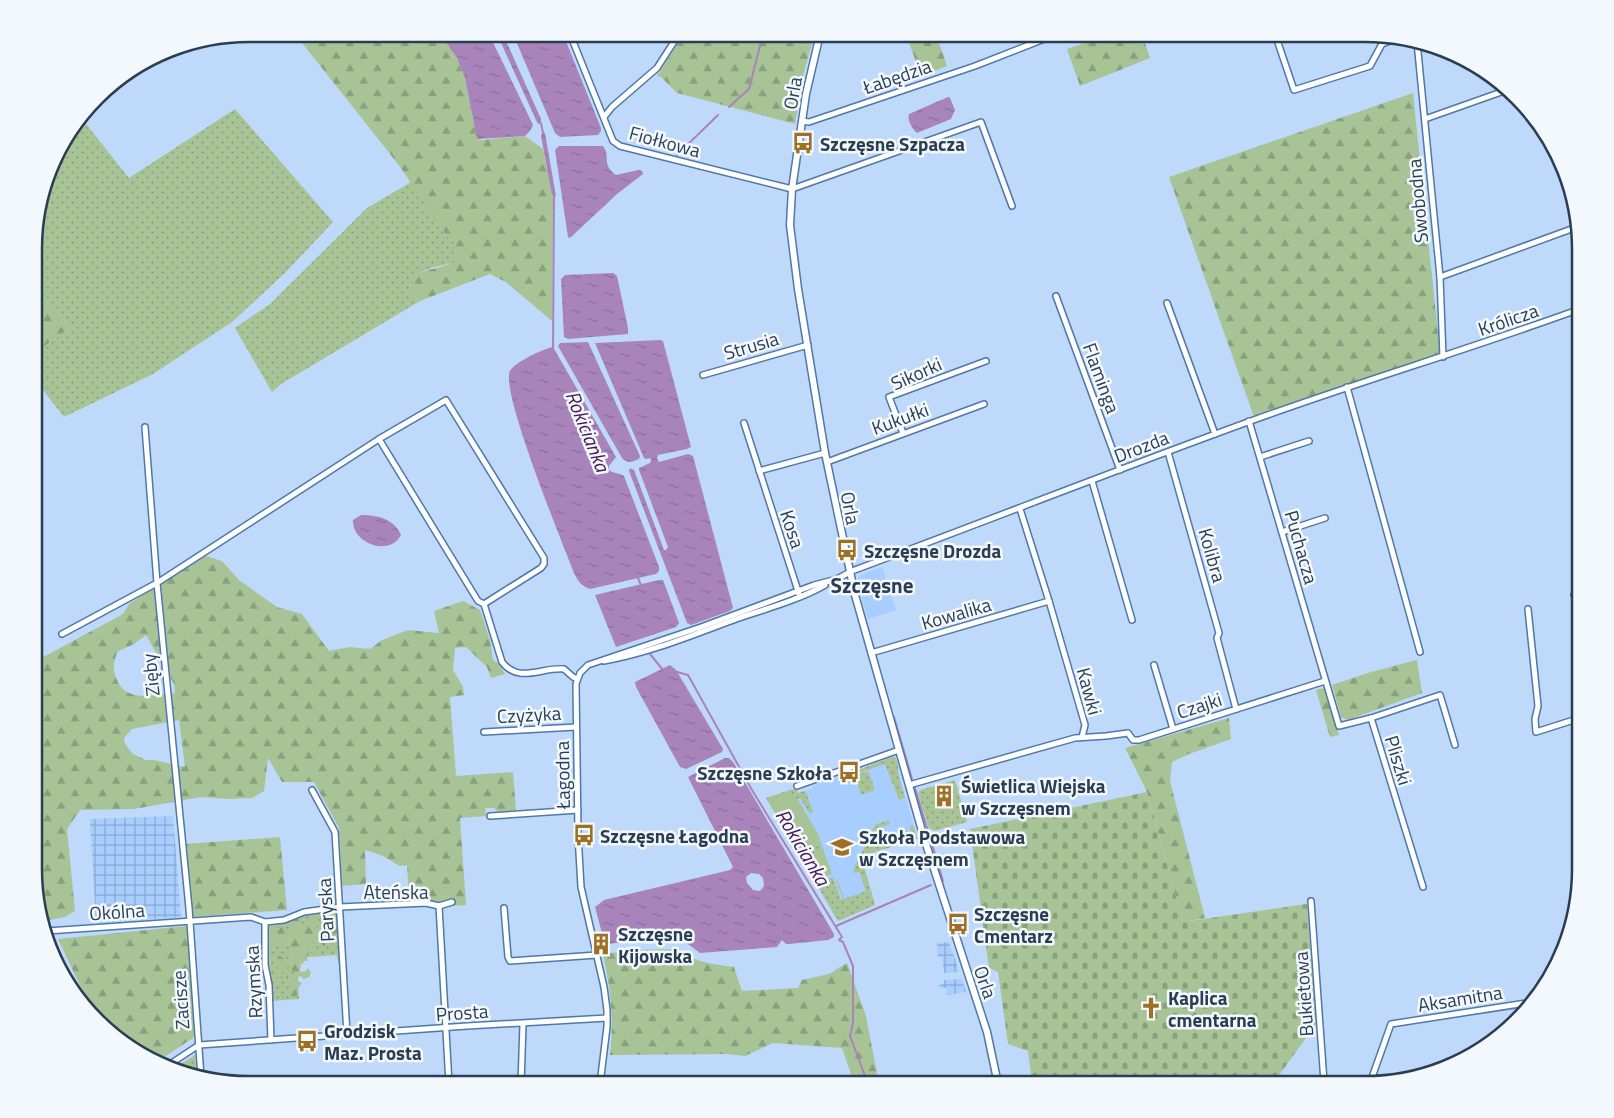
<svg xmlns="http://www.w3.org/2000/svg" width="1614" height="1118" font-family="'Titillium Web',sans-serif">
<defs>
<pattern id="industrial-grid" width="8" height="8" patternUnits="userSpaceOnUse" patternTransform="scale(1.25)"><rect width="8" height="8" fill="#a7ceff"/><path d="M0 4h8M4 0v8" fill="none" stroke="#88a8d1"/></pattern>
<pattern id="green-dots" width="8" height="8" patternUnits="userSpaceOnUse" patternTransform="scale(1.25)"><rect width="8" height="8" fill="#a8c497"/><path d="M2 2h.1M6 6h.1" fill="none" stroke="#89a07e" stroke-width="1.8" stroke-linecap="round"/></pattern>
<pattern id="forest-firs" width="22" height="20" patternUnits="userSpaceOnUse" patternTransform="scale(1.25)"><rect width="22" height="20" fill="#a8c497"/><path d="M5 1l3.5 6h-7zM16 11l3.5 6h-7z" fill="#89a07e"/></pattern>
<pattern id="cemetery-stones" width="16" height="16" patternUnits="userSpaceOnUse" patternTransform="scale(1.25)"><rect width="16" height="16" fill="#a8c497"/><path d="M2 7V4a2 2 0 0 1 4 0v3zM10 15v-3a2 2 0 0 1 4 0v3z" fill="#89a07e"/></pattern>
<pattern id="water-ripples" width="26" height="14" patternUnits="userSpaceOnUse" patternTransform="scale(1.25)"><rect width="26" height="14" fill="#a984bb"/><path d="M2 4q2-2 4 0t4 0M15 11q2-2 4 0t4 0" fill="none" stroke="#8a6d9b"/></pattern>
</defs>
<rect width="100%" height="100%" fill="#bed9fa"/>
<g fill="#a7ceff">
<polygon points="882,567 896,610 868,619 857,581 860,575"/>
<polygon points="890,759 895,761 918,839 861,856 875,905 838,921 766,798 796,788 798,793 813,788 813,786"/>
</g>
<g fill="url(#industrial-grid)">
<polygon points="173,816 181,917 96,923 90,819"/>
<polygon points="949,942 954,956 959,972 944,973 942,957 938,957 937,943"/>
<polygon points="962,979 966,992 947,995 946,988 940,988 939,985 944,984 944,980"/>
</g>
<g fill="url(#green-dots)">
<polygon points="761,34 814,34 811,47"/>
<polygon points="235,109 333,222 285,273 232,322 153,374 64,417 36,381 36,352 70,328 36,285 36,221 56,154 82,119 129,178"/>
<path d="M 411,182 L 449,239 L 456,243 L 456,262 C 436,268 409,267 412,295 L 420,301 L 281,384 L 272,392 L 235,328 L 270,304 L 367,208 Z"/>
<path d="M 892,757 L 895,757 C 899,764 898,771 899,777 C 901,784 903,791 905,798 L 899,800 L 885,764 L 859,773 L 858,770 Z"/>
<polygon points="868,771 875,790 861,795 855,776"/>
<polygon points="955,780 967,822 935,831 929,828 918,793 920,790"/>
<path d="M 796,788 L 798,793 L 804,791 L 806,792 L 813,812 L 809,813 L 800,798 L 797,799 L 794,796 L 787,793 L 774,803 L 809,868 L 812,867 L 801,851 C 812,851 819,846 818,834 L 824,852 L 811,857 L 821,882 L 833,877 L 841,900 L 843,899 L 836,881 L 837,879 L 844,899 L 866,891 L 859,872 L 855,873 L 853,870 L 875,825 L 889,820 L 890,824 L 879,828 L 879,832 L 876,833 L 877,837 L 881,836 L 883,840 L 911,830 L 910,826 L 913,825 L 918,839 L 861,856 L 875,905 L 838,921 L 766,798 Z"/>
<polygon points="329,909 337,914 338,917 340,971 337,955 297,958 299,999 271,1001 267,970 268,925 300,915"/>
<polygon points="195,1055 197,1076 180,1073 173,1069"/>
</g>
<g fill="url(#forest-firs)" fill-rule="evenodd">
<path d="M 295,34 L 440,34 L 457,58 L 465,78 L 477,139 L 481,140 L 525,136 L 543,149 L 553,198 L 552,321 L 506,282 L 490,274 L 420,301 L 412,295 C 410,274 420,272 437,268 C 444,266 450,264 456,262 L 456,243 L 449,239 L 398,164 Z"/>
<polygon points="684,34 704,34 714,40 716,34 761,34 811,47 803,76 795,124 677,93 661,77 657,76"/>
<polygon points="925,34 936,34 947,66 921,76 908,40"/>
<polygon points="1110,34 1142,34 1150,58 1080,86 1067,49"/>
<polygon points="1413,93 1440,353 1254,417 1169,177"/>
<polygon points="36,285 70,328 36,352"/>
<path d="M 206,556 L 222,561 L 239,580 L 277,607 L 302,614 L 329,651 L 350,647 L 370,649 L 382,640 L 408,630 L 439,633 L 434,611 L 463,601 L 480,610 L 490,640 L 493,660 L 499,664 L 505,674 L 491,678 L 487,667 L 466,647 L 455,648 L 453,670 L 463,687 L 464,695 L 450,697 L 456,776 L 513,772 L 516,810 L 498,812 L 494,808 L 485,808 L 486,816 L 460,818 L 466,905 L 450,906 L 409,898 L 407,865 L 400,866 L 381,855 L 365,850 L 366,884 L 342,886 L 339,828 L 314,782 L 282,782 L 268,758 L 264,791 L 252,798 L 228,799 L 201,797 L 134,809 L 80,810 L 67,829 L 75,911 L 65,917 L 44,921 L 36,897 L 36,661 L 123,614 L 129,604 ZM 146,635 L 174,684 L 175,693 C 156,694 128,703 118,682 C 112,669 113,666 117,652 L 134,644 ZM 179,720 L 185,767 L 154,760 L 146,760 L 133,754 L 125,744 L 124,738 L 132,729 Z"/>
<polygon points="1417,660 1422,693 1348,720 1341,717 1332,685 1371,672"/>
<polygon points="1325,688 1339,735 1330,737 1316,690"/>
<polygon points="1229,718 1231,739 1189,754 1172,762 1170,781 1205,918 1183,922 1147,792 1125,748"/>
<polygon points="280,837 287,910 190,917 184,844"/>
<path d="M 332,908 L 338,915 L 333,920 L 337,928 L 337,936 L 328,939 L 324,947 L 321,943 L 323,940 L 321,937 L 318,936 L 318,939 L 313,939 L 314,952 L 312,954 L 312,950 L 310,950 L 309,947 L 308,949 L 305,947 L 304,954 L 308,951 L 309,954 L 305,958 L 308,959 L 307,961 L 304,961 L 303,964 L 301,963 L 300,970 L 301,972 L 306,971 L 308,968 L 311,973 L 309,977 L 304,979 L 300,976 L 297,978 L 297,981 L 302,983 L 297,989 L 297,998 L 294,999 L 288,993 L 290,985 L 287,982 L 288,978 L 295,973 L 289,967 L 283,968 L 282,978 L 277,978 L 277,974 L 280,971 L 273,962 L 274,961 L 273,956 L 277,955 L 285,959 L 286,963 L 290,962 L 287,953 L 290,953 L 292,947 L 285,946 L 285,948 L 274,944 L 272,946 L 270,939 L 266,935 L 272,933 L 268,928 L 271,924 L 274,924 L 278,928 L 283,927 L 284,933 L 289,933 L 290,919 L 297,916 L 301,918 L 300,926 L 303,928 C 310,925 317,929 324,926 L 327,922 L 324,920 L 314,922 L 312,925 L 308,925 L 309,915 C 314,912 317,913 322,912 C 326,911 328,909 332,908 Z"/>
<polygon points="187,926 196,1036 158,1061 118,1040 80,997 83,992 58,939"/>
<path d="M 674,949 C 695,962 711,964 734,967 L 742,991 L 798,988 L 802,980 L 829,974 L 847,963 L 866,1016 L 879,1084 L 864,1084 L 863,1078 L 852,1077 L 842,1048 L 773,1043 L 745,1056 L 728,1054 L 610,1055 C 614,1017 611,991 603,954 L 638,950 Z"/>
<polygon points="725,1078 817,1081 826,1084 701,1084"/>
</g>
<polygon fill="url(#cemetery-stones)" points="1147,792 1183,922 1307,904 1316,1024 1277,1078 1201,1084 1034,1084 1032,1083 1028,1051 1008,1044 998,972 989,968 970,829"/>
<g fill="#a8c497">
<path d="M 785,793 L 792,794 L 797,798 L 818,834 C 819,845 812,852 802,851 L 807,863 L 804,857 L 802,857 L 768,801 L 771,799 L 774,803 L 778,796 Z"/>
<polygon points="824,852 832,874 819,878 811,856"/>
</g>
<g fill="url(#water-ripples)" fill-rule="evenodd">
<polygon points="440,34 489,34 533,125 530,131 525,136 477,139 465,78 457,58"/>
<polygon points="497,34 503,34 541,119 541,123 538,124 536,120"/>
<polygon points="528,34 563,34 601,128 601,131 598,135 560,137 555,133 516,41"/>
<path d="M 948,97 L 950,98 L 955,110 L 951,119 L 917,133 C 912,129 907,120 909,114 Z"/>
<polygon points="543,132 545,133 556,196 552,195 541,136"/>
<path d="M 559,146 L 603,146 C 611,157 601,164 616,175 L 639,170 L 642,171 L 643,174 L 617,194 L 570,238 L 568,237 L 555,150 Z"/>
<polygon points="613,273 617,276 628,328 628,334 568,339 564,337 561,279 565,275"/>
<polygon points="660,340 663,341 691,447 687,449 658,455 657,459 659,462 688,454 693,456 733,608 730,611 691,625 687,623 629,471 630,468 634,470 664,550 666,550 668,547 639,470 639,468 650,463 651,460 650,458 646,459 644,458 595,343"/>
<path d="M 588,342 L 640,456 L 639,459 C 632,462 628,464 622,458 L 558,346 L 560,343 Z"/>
<path d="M 553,347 L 616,457 L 609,466 L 609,470 C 614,474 620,473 624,476 L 659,567 L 659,571 L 656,574 L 590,589 C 581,586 578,581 574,573 C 563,544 500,392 510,371 C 515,362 543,349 553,347 Z"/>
<path d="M 361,515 C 378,515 394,519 401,535 C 390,557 352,544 353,520 Z"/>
<polygon points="659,580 663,580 679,623 676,627 616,647 595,595"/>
<polygon points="670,665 676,670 723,749 722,752 686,769 680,767 636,687 635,682"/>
<path d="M 725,758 L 729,758 L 733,762 L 834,934 L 834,937 L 828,940 L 789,944 L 786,944 L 782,940 L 777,947 L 700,953 L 684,941 L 672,937 L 607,944 L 604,941 L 595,907 L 604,900 L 730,870 L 733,867 L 688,777 ZM 751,873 L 759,874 L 763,878 L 764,886 L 760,891 L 753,890 L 747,883 L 746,877 Z"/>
</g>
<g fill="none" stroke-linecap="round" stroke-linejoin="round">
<g stroke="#a984bb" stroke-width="2">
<polyline points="729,107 749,89 763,34"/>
<polyline points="541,123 543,133"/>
<polyline points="677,155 718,115"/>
<polyline points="553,349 554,194"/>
<polyline points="637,576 641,585"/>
<polyline points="650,654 663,670"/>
<polyline points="677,672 688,675 752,790 842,937 839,940 843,942 853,966 853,1023 850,1036 868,1084"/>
<polyline points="894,717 912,779"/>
<polyline points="915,788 928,831"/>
<polyline points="931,841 943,881"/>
<polyline points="836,926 931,885"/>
</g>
<g stroke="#4f78aa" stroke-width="8">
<g id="minor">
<polyline points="570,34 613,141 620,146 792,189 981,122 1012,206"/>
<polyline points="1275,34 1294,90 1370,66 1382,44 1397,38"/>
<polyline points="1417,42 1440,277 1443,357"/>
<polyline points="604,117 612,107 657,68 679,34"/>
<polyline points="1425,119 1507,90"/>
<polyline points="802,121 809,122 975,66 1057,34"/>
<polyline points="1440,277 1577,227"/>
<polyline points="1056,296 1120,470"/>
<polyline points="1167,303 1215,434"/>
<polyline points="703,375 808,345"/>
<polyline points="1347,387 1420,652"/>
<polygon points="446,400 544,558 544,564 541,568 484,604 478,601 379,439"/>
<polyline points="1249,421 1339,726 1371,718 1423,887"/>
<polyline points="744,423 799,594"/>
<polyline points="145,427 157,583 189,908 201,1077"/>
<polyline points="903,433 889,397 986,361"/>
<polyline points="1168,452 1219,633 1217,638 1236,709"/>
<polyline points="1260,457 1309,441"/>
<polyline points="827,462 984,404"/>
<polyline points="759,471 825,453"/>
<polyline points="1092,481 1132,620"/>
<polyline points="1020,509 1049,601 1085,725 1082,737"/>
<polyline points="1282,532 1325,518"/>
<polyline points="1574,595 1580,593"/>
<path d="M 484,604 L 502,662 C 519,684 541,667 564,669 L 573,677 L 577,679"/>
<polyline points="1528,609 1538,706 1535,719 1536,732 1580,718"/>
<polyline points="62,634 157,583 379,439"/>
<polyline points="871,653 1049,601"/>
<path d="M 604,661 C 650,653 695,634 739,618 C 766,609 801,599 825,585"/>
<polyline points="1154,665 1173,729"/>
<polyline points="1371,718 1440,695 1455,745"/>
<polyline points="484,732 576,727"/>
<polyline points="909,785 1075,738 1106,736 1128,733 1133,740 1139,740 1325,681"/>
<polyline points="797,786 899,750"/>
<polyline points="312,790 335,832 347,1034"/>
<polyline points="490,816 578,810"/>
<polyline points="1311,901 1324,1082 1327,1084"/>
<polyline points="439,906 449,1084"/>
<polyline points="504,908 508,957 510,961 597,955"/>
<polyline points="265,922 265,965 269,985 271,1040"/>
<polyline points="47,931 251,917 265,922 284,920 304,912 340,907 426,903 439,906 452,902"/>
<polyline points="167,1066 199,1045 467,1026 607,1018"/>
<polyline points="1370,1083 1391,1024 1533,1002"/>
<polyline points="521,1084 523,1024"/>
<path d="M 600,1084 L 607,1027 L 607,1010 L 604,987 L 581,887 L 578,835 L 576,684 L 580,673 L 588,665 L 701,627 L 814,585 L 837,579 L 852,571 C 984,522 1116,470 1248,422 C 1358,382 1470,349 1580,309"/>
</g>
</g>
<g stroke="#4f78aa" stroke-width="9">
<polyline id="tertiary" points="820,34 806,94 792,189 790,225 798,289 825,453 855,595 924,838 987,1032 998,1084"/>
</g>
<use href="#minor" stroke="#fff" stroke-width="5"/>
<use href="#tertiary" stroke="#fff" stroke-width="6"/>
</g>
<defs>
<g id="bus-bare" transform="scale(1.725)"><path d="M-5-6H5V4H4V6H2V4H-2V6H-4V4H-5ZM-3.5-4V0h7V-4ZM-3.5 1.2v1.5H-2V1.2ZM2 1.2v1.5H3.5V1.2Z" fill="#9f6f23" stroke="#f3f8fd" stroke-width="2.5" paint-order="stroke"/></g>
<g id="building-bare" transform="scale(1.725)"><path d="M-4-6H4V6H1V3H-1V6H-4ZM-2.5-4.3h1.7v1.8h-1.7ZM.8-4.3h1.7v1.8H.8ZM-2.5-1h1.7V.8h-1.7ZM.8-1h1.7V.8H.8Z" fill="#9f6f23" stroke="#f3f8fd" stroke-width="2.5" paint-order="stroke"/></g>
<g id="school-bare" transform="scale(1.725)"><path d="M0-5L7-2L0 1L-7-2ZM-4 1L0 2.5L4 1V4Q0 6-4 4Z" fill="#9f6f23" stroke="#f3f8fd" stroke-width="2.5" paint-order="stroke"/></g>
<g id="church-bare" transform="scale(1.725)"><path d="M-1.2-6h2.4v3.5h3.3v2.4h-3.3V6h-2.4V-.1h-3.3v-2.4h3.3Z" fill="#9f6f23" stroke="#f3f8fd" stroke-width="2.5" paint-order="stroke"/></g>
</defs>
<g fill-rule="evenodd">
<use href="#bus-bare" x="803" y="143"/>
<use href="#bus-bare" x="847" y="550"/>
<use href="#bus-bare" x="849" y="772"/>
<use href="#building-bare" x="944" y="796"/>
<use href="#bus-bare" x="584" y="835"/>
<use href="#school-bare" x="842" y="847"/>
<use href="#bus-bare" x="958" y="924"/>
<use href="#building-bare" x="601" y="944"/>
<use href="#church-bare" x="1151" y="1008"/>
<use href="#bus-bare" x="307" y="1041"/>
</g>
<g text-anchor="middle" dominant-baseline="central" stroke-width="5" stroke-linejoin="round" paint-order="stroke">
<g font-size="19" fill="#2b3d53" stroke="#f3f8fd">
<text transform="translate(897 76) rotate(-19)">Łabędzia</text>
<text transform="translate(792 93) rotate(-80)">Orla</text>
<text transform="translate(665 141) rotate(15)">Fiołkowa</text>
<text transform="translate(1417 201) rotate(-95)">Swobodna</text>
<text transform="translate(1508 319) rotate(-19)">Królicza</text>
<text transform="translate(751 345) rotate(-16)">Strusia</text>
<text transform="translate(916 373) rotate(-24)">Sikorki</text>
<text transform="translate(1102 378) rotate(70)">Flaminga</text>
<text transform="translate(900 418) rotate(-20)">Kukułki</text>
<text transform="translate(1141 446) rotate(-21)">Drozda</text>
<text transform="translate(851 508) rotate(79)">Orla</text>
<text transform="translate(793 529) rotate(72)">Kosa</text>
<text transform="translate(1302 547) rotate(74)">Puchacza</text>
<text transform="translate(1213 555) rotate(74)">Kolibra</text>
<text transform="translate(956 613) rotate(-16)">Kowalika</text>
<text transform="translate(150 675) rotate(-96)">Zięby</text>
<text transform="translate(1090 691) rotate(75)">Kawki</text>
<text transform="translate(1199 705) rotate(-18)">Czajki</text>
<text transform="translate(529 714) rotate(-3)">Czyżyka</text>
<text transform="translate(1399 760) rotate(73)">Pliszki</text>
<text transform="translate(562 775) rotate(-91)">Łagodna</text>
<text x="396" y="891">Ateńska</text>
<text transform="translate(325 910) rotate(-93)">Paryska</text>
<text transform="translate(117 911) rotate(-4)">Okólna</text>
<text transform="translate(253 982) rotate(-93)">Rzymska</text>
<text transform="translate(986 982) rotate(71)">Orla</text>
<text transform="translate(1303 994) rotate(-94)">Bukietowa</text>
<text transform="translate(1460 998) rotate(-9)">Aksamitna</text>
<text transform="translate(180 1000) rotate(-94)">Zacisze</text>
<text transform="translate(462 1012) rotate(-4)">Prosta</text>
</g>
<g font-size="19" font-weight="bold" fill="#2b3d53" stroke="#f3f8fd" text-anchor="start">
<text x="820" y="143">Szczęsne Szpacza</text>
<text x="864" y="550">Szczęsne Drozda</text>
<text x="832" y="772" text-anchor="end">Szczęsne Szkoła</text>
<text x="961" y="785">Świetlica Wiejska<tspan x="961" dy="22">w Szczęsnem</tspan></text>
<text x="600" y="835">Szczęsne Łagodna</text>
<text x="859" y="836">Szkoła Podstawowa<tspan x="859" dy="22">w Szczęsnem</tspan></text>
<text x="974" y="913">Szczęsne<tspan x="974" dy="22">Cmentarz</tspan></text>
<text x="618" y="933">Szczęsne<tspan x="618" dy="22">Kijowska</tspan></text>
<text x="1168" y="997">Kaplica<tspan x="1168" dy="22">cmentarna</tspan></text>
<text x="324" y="1030">Grodzisk<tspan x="324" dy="22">Maz. Prosta</tspan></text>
</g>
<g font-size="20" font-style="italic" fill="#441557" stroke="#f3f8fd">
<text transform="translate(588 431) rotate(68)">Rokicianka</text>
<text transform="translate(803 847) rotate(59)">Rokicianka</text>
</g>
<g font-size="21" font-weight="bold" fill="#2b3d53" stroke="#f3f8fd">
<text x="872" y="585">Szczęsne</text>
</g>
</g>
<path d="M0 0H1614V1118H0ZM249 42H1365A207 207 0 0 1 1572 249V869A207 207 0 0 1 1365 1076H249A207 207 0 0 1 42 869V249A207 207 0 0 1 249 42Z" fill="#f3f8fd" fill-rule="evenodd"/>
<path fill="none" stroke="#2b3d53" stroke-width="2.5" d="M249 42H1365A207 207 0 0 1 1572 249V869A207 207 0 0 1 1365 1076H249A207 207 0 0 1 42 869V249A207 207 0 0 1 249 42Z"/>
</svg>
